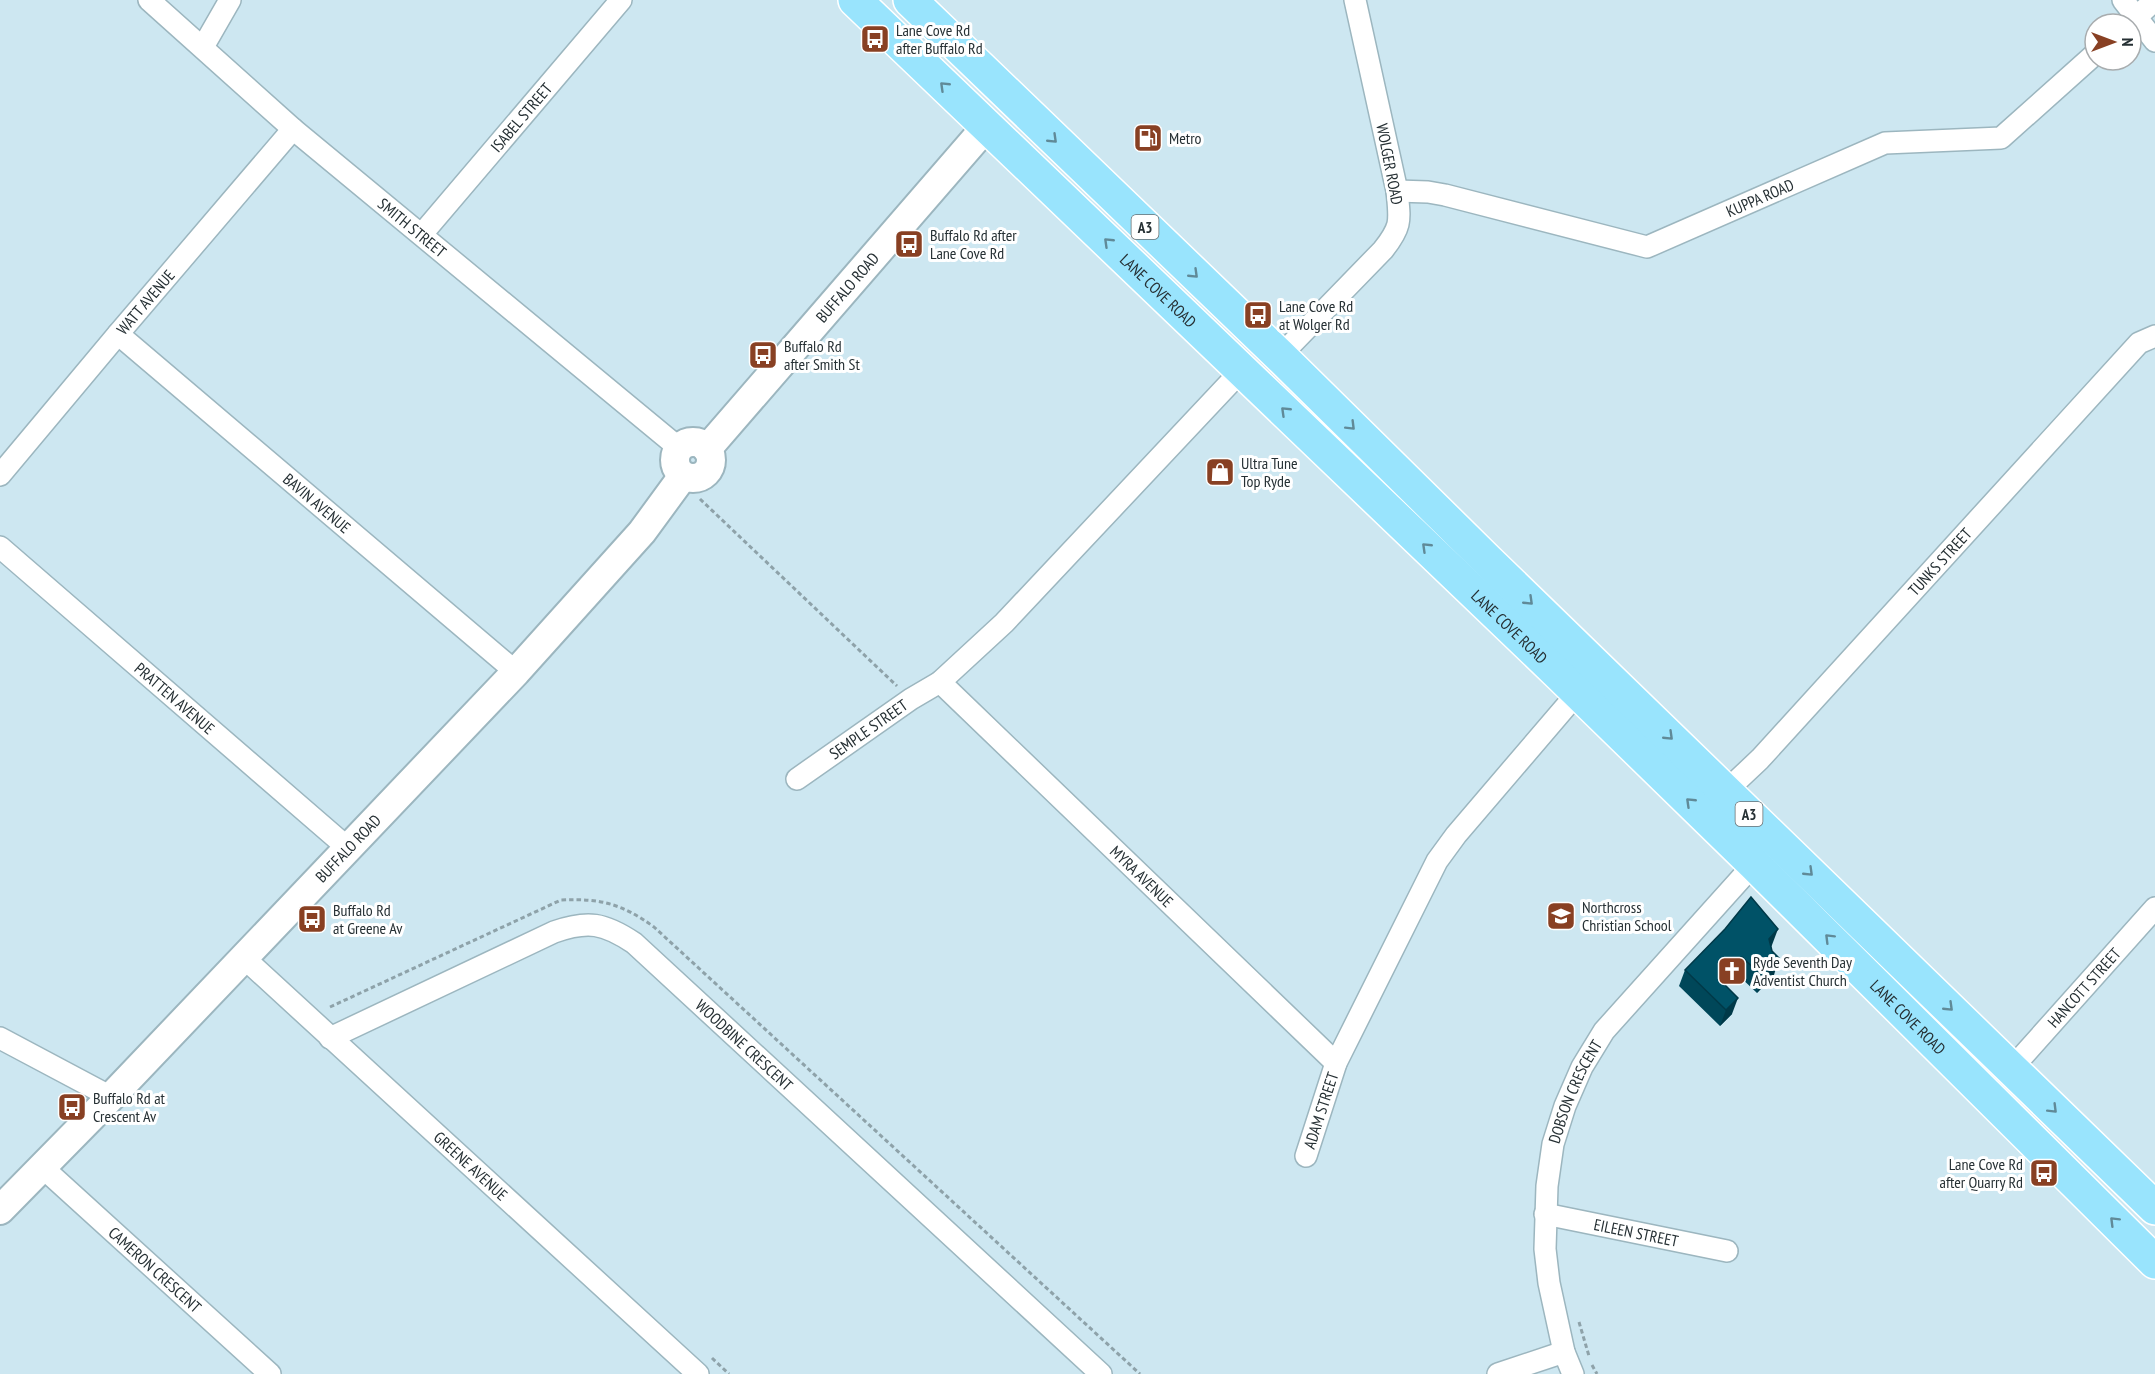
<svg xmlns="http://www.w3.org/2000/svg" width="2155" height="1374" font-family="'PT Sans Narrow',sans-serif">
<rect width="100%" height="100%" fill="#cde7f1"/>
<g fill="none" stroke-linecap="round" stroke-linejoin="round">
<g stroke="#9cb6bf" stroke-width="24">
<g id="street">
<path id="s1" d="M 149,0 L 293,129 L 679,448"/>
<polyline points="2123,0 2155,41"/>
<polyline points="2129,24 2155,0"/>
<polyline points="203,47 230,0"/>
<path id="s2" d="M 1397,191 L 1428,192 L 1445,195 L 1647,247 L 1885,143 L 2001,138 L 2095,54"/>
<path id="s3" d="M 422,234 L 621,0"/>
<path id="s4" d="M 118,334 L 516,672"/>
<path d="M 1280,356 L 1383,250 C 1402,226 1400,221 1397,191 L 1355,0"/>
<path id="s5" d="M 0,475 L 118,334 L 293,129"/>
<path id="s6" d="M 0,547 L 349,849"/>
<path id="s7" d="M 940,682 L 1336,1063"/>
<path id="s8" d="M 797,779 L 911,699 L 940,682 L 1004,623 L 1242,370"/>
<path id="s9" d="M 1725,792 L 1760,759 L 2139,343 L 2155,336"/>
<path id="s10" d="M 243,957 L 698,1374"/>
<polyline points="0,1038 111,1097"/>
<path id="s11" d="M 330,1038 L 554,932 C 588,920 604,923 634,943 L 1101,1374"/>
<path id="s12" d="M 2012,1068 L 2155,908"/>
<path id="s13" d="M 1306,1156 L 1336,1063 L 1437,861 L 1456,835 L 1568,704 L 1579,694"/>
<path id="s14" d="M 41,1166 L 270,1374"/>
<path id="s15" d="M 1545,1214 L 1727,1251"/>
<polyline points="1498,1374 1564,1352"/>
<path id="s16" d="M 1573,1374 L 1564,1352 L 1549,1283 L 1545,1249 L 1547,1186 L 1553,1144 L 1565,1106 L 1582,1067 L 1604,1031 L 1754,864"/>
</g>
</g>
<g stroke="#9cb6bf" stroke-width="32">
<g id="secondary">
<circle cx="693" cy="460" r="18"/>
<path id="s17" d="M 707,449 L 986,127"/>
<path id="s18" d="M 0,1210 L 111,1097 L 516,672 L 642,532 L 683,476"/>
</g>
</g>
<g stroke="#fff" stroke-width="36">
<g id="highway">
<path id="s19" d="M 855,0 L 1559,674 L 1754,864 L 2155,1262"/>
<polyline points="910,0 1280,356 1487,560 2155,1208"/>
</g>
</g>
<g stroke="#8ea2a9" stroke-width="3" stroke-dasharray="4.5 3" stroke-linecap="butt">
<polyline points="700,499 897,686"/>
<path d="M 330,1007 L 561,900 C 601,898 622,904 654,927 L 1140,1374"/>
<polyline points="1579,1322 1589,1356"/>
<polyline points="712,1358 729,1374"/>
<polyline points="1592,1365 1597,1374"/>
</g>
<use href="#street" stroke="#fff" stroke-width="21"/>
<use href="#secondary" stroke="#fff" stroke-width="28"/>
<use href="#highway" stroke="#99e4fd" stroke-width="33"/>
</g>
<polygon fill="#004759" points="1772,945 1771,947 1774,975 1757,993 1736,973 1725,985 1732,1014 1720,1026 1679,986 1685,970"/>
<g fill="#003948">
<polygon points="1778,929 1772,945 1763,955 1769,939"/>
<polygon points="1742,957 1736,973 1715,996 1720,980"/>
<polygon points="1779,958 1774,975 1757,993 1763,977"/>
<polygon points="1738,998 1732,1014 1720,1026 1726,1010"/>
</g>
<polygon fill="#005267" stroke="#003948" stroke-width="1.5" points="1751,897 1778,929 1769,939 1772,951 1779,958 1763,977 1742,957 1720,980 1738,998 1726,1010 1685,970 1725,929"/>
<defs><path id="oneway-chevron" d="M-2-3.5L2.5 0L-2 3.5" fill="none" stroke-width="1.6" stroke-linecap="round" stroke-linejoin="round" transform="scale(1.5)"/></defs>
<g stroke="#608a98">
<use href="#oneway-chevron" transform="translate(944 86) rotate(-136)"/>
<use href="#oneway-chevron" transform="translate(1053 139) rotate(44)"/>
<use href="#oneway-chevron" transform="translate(1108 242) rotate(-136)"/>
<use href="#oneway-chevron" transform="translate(1194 274) rotate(44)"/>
<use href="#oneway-chevron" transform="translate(1285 411) rotate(-136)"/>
<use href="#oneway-chevron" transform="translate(1351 426) rotate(45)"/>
<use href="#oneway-chevron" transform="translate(1426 547) rotate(-136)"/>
<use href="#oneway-chevron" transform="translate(1529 601) rotate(44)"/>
<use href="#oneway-chevron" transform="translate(1669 736) rotate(44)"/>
<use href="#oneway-chevron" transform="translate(1690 802) rotate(-136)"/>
<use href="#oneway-chevron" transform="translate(1809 872) rotate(44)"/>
<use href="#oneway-chevron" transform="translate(1829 938) rotate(-135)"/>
<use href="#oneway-chevron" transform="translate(1949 1007) rotate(44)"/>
<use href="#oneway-chevron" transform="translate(2053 1109) rotate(45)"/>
<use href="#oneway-chevron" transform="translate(2114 1221) rotate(-135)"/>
</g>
<defs>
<g id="bus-square" transform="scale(1.5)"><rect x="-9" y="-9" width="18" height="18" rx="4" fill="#884023" stroke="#fff"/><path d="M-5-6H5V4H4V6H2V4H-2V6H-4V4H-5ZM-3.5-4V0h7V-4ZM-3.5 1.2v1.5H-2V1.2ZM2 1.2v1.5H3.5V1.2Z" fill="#fff"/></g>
<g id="fuel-square" transform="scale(1.5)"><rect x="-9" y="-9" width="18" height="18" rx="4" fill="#884023" stroke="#fff"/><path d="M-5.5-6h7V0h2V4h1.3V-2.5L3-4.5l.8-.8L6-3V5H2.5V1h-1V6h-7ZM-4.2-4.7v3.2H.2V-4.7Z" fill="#fff"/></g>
<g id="shop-square" transform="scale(1.5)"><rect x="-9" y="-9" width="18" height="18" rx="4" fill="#884023" stroke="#fff"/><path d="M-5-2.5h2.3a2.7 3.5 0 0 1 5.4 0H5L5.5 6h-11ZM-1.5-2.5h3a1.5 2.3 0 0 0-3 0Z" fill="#fff"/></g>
<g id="school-square" transform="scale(1.5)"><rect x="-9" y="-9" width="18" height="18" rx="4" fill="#884023" stroke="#fff"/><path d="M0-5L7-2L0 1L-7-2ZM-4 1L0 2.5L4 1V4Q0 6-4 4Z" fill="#fff"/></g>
<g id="church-square" transform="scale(1.5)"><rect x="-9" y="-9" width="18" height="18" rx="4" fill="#884023" stroke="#fff"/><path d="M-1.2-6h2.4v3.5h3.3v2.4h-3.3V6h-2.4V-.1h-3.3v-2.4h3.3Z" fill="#fff"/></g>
</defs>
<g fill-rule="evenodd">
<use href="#bus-square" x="875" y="39"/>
<use href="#fuel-square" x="1148" y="138"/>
<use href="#bus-square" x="909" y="244"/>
<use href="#bus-square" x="1258" y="315"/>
<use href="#bus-square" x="763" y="355"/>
<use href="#shop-square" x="1220" y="472"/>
<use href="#school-square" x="1561" y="916"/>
<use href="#bus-square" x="312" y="919"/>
<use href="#church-square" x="1732" y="971"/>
<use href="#bus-square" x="72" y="1107"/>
<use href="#bus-square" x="2044" y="1173"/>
</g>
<g text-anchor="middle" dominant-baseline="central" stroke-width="6" stroke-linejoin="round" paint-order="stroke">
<g fill="#fff" stroke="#676e71" stroke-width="1.5">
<rect x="1131.5" y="215" width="27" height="24" rx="4.5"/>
<rect x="1735.5" y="802" width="27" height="24" rx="4.5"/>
</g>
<g font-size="15" font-weight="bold" fill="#263034">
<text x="1145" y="227">A3</text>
<text x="1749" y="814">A3</text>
</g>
<g font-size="16" fill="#263034" stroke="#fff" text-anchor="start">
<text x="896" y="30">Lane Cove Rd<tspan x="896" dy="18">after Buffalo Rd</tspan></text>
<text x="1169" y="138">Metro</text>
<text x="930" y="235">Buffalo Rd after<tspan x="930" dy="18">Lane Cove Rd</tspan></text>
<text x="1279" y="306">Lane Cove Rd<tspan x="1279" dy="18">at Wolger Rd</tspan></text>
<text x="784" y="346">Buffalo Rd<tspan x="784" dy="18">after Smith St</tspan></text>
<text x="1241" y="463">Ultra Tune<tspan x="1241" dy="18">Top Ryde</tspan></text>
<text x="1582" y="907">Northcross<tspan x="1582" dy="18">Christian School</tspan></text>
<text x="333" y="910">Buffalo Rd<tspan x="333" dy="18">at Greene Av</tspan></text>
<text x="1753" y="962">Ryde Seventh Day<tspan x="1753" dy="18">Adventist Church</tspan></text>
<text x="93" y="1098">Buffalo Rd at<tspan x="93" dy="18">Crescent Av</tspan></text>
<text x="2023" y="1164" text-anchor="end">Lane Cove Rd<tspan x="2023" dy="18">after Quarry Rd</tspan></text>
</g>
<g font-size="16" fill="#263034" stroke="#fff">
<text stroke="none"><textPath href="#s3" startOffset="153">ISABEL STREET</textPath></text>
<text transform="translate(1390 164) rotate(79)">WOLGER ROAD</text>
<text stroke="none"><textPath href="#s2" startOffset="380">KUPPA ROAD</textPath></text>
<text stroke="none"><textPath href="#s1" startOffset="348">SMITH STREET</textPath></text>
<text stroke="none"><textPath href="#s17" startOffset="214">BUFFALO ROAD</textPath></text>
<text stroke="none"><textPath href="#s19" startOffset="420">LANE COVE ROAD</textPath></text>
<text stroke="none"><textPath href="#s5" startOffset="226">WATT AVENUE</textPath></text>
<text stroke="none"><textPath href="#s4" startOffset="261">BAVIN AVENUE</textPath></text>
<text stroke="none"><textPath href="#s9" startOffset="315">TUNKS STREET</textPath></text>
<text stroke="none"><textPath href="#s19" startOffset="906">LANE COVE ROAD</textPath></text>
<text stroke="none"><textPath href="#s6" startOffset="231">PRATTEN AVENUE</textPath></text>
<text stroke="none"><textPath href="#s8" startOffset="87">SEMPLE STREET</textPath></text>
<text stroke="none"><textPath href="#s18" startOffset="502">BUFFALO ROAD</textPath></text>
<text stroke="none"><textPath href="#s7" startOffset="280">MYRA AVENUE</textPath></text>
<text stroke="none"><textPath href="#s12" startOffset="108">HANCOTT STREET</textPath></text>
<text stroke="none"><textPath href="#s19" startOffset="1464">LANE COVE ROAD</textPath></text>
<text stroke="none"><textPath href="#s11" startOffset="483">WOODBINE CRESCENT</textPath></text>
<text stroke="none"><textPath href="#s16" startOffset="291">DOBSON CRESCENT</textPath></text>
<text stroke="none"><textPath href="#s13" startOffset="48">ADAM STREET</textPath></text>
<text stroke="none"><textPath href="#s10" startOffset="309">GREENE AVENUE</textPath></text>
<text stroke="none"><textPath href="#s15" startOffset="93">EILEEN STREET</textPath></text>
<text stroke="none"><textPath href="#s14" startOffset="154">CAMERON CRESCENT</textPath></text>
</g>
</g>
<g transform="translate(2113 42) rotate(90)"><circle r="28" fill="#ffffff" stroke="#a8acae" stroke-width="1.5"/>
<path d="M0-4.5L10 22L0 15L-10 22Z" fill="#884023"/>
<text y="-9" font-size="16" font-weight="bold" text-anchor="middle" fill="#263034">N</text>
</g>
</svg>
